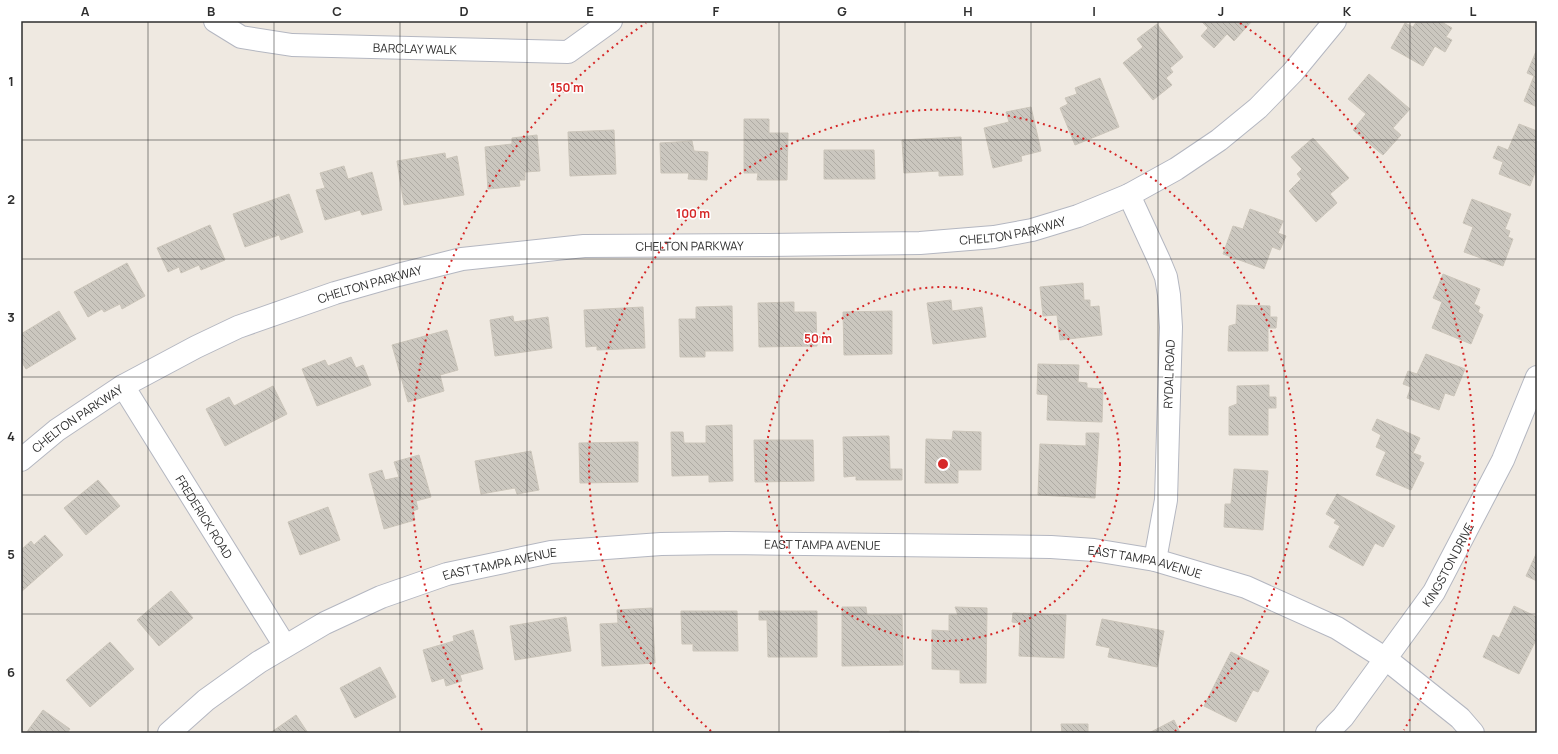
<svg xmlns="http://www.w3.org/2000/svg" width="1558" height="754" font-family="Manrope,sans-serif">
<defs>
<pattern id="building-back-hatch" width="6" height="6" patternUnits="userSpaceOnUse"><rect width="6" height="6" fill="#cbc7bf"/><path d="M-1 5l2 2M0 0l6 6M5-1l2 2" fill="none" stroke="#afaba4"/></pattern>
</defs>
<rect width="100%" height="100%" fill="#efe9e1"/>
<g fill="url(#building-back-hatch)" stroke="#cbc5ba">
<polygon points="1201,21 1252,21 1234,41 1227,34 1214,48 1201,36 1208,28"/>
<polygon points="1417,21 1440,21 1452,28 1446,37 1452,40 1445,52 1435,46 1423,66 1391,48 1405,23 1413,27"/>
<polygon points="1157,24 1183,57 1170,68 1173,72 1166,78 1172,85 1153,100 1123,63 1143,47 1137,39"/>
<polygon points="1537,49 1537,107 1524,101 1534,76 1527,73"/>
<polygon points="1369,74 1410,109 1393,128 1401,135 1383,155 1353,130 1366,114 1348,99"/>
<polygon points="1100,78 1119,127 1075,145 1060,108 1068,104 1065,98 1077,94 1075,88"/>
<polygon points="1031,107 1041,151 1021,156 1022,161 993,168 984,128 1009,122 1006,112"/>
<polygon points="744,119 769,119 769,133 788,133 787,180 757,180 758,173 744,173"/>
<polygon points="1519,124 1537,131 1537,167 1530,186 1499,174 1503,162 1493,158 1498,146 1508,150"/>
<polygon points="614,130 616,174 570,176 568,132"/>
<polygon points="537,135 540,171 525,172 525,180 519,180 520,186 488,189 485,147 512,144 512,138"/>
<polygon points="961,137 963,175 939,176 939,171 904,173 902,140"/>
<polygon points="1313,138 1349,178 1330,194 1337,203 1316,222 1289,191 1301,179 1297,174 1302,169 1291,157"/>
<polygon points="692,141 694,151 708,152 707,180 688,179 689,173 661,173 660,143"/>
<polygon points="824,150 874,150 875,179 824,179"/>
<polygon points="445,153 446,159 457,156 464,195 404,205 397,161"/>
<polygon points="344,166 348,179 372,172 382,210 362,215 360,210 325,220 316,190 325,188 320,173"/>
<polygon points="289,194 303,232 281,240 279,235 245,247 233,214"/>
<polygon points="1472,199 1511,214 1505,229 1510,231 1508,237 1513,239 1503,266 1464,252 1473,227 1463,223"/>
<polygon points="1250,209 1283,221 1278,233 1286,236 1280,250 1272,247 1264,269 1223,254 1233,226 1243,229"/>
<polygon points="210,225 225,260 201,270 199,265 181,273 179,267 168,272 157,248"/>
<polygon points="127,263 145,296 122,309 120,304 104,312 102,309 88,317 74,292"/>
<polygon points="1443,274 1480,289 1474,304 1480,307 1478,312 1483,315 1471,344 1432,328 1442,302 1433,298"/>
<polygon points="1083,283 1084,300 1090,300 1090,307 1099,306 1102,335 1060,340 1057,315 1043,316 1040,287"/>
<polygon points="951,300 952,311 982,307 986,337 933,344 927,303"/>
<polygon points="794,302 794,312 816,312 817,346 759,347 758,303"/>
<polygon points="1237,305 1270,306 1270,317 1277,317 1276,328 1268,328 1268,351 1228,351 1229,326 1236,324"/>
<polygon points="732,306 733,351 705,351 705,357 680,357 679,319 696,319 696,307"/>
<polygon points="643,307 645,348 597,350 597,346 586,347 584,310"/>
<polygon points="59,311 76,339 26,369 21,361 21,334"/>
<polygon points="892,311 892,354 844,355 843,312"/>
<polygon points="513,316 514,322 548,317 552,348 495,356 490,320"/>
<polygon points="447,330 458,370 440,375 444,391 408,402 392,345"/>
<polygon points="1426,354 1465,369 1454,396 1445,393 1439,410 1407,398 1411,387 1403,384 1408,371 1417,374"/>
<polygon points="351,357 356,368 363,365 371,385 317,406 302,369 325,360 328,366"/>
<polygon points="1038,364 1079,365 1078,382 1087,383 1087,388 1103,389 1102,422 1047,420 1048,395 1037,394"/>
<polygon points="1269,385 1269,397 1276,397 1276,408 1268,408 1268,435 1229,435 1229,407 1237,404 1237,386"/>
<polygon points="273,386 287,414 225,446 206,409 229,397 234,406"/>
<polygon points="1377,419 1420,438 1413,453 1421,456 1419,461 1424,463 1411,490 1376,475 1386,452 1376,447 1381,435 1372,430"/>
<polygon points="732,425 733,481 709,482 709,475 672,476 671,432 683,432 684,443 706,443 706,426"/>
<polygon points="953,431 981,432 981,470 958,470 958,483 925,483 926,439 952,440"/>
<polygon points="1086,433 1099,433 1095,498 1038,495 1040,444 1086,446"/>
<polygon points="889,436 890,469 902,469 902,480 856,480 856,476 844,477 843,437"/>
<polygon points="754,440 813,440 814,481 755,482"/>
<polygon points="638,442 638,482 580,483 579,443"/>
<polygon points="531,451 539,490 517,494 515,488 481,494 475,461"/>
<polygon points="419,455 431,497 416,501 418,509 413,511 415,520 384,529 369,474 382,470 385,480 399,477 394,462"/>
<polygon points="1234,469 1268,471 1263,530 1224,527 1225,504 1231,504"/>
<polygon points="98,480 120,506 86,535 64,508"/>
<polygon points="1337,494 1395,526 1383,547 1375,543 1363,566 1329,547 1340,526 1334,523 1336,520 1326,514"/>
<polygon points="328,507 340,540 300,555 288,522"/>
<polygon points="45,535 63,555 21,592 21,550 31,541 34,545"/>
<polygon points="1537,552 1537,581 1526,576"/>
<polygon points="171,591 193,618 159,646 137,620"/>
<polygon points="1514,606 1537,617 1537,638 1519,674 1483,657 1493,635 1499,638"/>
<polygon points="842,607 866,607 867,615 902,615 903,665 842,666"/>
<polygon points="955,607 987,608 986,683 960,683 960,670 932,669 932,630 949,631 949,615 958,615"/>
<polygon points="652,608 655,663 602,666 600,624 618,623 617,610"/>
<polygon points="681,611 737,611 738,651 693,651 693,644 682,644"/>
<polygon points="759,611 817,611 817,657 768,657 767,620 759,620"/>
<polygon points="1013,613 1066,615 1064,658 1019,656 1020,623 1012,622"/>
<polygon points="566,617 571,651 515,660 510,626"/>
<polygon points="1102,619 1164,631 1157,667 1108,657 1110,648 1096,645"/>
<polygon points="473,630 483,669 460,675 462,681 446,686 444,678 432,682 423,650 454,641 453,636"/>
<polygon points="110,642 134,669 90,707 66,680"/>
<polygon points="1231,652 1269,671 1258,692 1253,690 1236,722 1204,706"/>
<polygon points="380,667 396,697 355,718 340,688"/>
<polygon points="43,710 70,729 67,733 26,733"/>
<polygon points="296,715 308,733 270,733"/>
<polygon points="1174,720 1180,733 1149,733"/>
<polygon points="1061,724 1088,724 1088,733 1062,733"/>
<rect x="890" y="731" width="29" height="2"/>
</g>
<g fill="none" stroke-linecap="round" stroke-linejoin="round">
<g stroke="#b4b7c1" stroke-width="24">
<g id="minor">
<path id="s1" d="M 215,21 L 241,37 L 292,45 L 568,52 L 611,21"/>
<polyline points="1129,195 1159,260 1166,277 1169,295 1171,327 1166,500 1155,560"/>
<path id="s2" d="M 123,386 L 285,646"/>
<path id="s3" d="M 21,460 L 57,430 L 123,386 L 196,347 L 238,327 L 335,293 L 398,275 L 462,259 L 584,246 L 769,245 L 920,243 L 994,237 L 1032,230 L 1078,216 L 1129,195 L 1176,169 L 1219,140 L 1258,108 L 1293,72 L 1335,21"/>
<path id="s4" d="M 169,733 L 206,700 L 259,662 L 325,623 L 381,597 L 447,574 L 551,552 L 661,544 L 727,543 L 1051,547 L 1094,550 L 1155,560 L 1246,587 L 1337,628 L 1386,659 L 1460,718 L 1473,733"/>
<path id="s5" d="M 1327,733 L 1343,717 L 1434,592 L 1503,460 L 1537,377"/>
</g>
</g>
<use href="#minor" stroke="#fff" stroke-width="22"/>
</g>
<path fill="none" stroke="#2e2e2e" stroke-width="1" stroke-opacity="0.55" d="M 148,21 L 148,733M 274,21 L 274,733M 400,21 L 400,733M 527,21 L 527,733M 653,21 L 653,733M 779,21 L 779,733M 905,21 L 905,733M 1031,21 L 1031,733M 1158,21 L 1158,733M 1284,21 L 1284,733M 1410,21 L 1410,733M 21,140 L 1537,140M 21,259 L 1537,259M 21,377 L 1537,377M 21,495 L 1537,495M 21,614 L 1537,614"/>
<g fill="none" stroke="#d62828" stroke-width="2" stroke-dasharray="2 4">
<circle cx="943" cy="464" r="177"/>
<path d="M711 731A354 354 0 1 1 1175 731"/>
<path d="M482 730A532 532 0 0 1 646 23M1240 23A532 532 0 0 1 1404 730"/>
</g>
<g text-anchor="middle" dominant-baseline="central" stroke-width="3" stroke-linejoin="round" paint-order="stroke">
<g font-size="12" fill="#2e2e2e" stroke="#fff">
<text stroke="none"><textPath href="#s1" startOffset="205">BARCLAY WALK</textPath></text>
<text stroke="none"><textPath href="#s3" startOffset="1042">CHELTON PARKWAY</textPath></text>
<text stroke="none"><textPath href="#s3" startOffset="718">CHELTON PARKWAY</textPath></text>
<text stroke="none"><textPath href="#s3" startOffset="394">CHELTON PARKWAY</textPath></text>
<text transform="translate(1169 374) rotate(-88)">RYDAL ROAD</text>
<text stroke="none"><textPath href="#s3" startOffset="70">CHELTON PARKWAY</textPath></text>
<text stroke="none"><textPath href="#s2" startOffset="154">FREDERICK ROAD</textPath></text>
<text stroke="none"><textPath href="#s4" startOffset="701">EAST TAMPA AVENUE</textPath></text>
<text stroke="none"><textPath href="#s4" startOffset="1025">EAST TAMPA AVENUE</textPath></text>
<text stroke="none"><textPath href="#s4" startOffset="377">EAST TAMPA AVENUE</textPath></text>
<text stroke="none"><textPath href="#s5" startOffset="208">KINGSTON DRIVE</textPath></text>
</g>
</g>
<circle cx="943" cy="464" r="6" fill="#d62828" stroke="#fff" stroke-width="2"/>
<g font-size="12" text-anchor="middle" font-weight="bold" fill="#d62828" stroke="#fff" stroke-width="3" stroke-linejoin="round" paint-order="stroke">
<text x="567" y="92">150 m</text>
<text x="693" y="218">100 m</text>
<text x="818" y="343">50 m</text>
</g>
<rect width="1558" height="754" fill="none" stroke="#ffffff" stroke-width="44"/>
<rect x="22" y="22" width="1514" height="710" fill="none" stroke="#2e2e2e" stroke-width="1.5"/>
<g font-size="13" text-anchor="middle" font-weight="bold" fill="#2e2e2e">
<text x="85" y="16">A</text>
<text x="211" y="16">B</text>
<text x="337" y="16">C</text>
<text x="464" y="16">D</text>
<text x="590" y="16">E</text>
<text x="716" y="16">F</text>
<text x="842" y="16">G</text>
<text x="968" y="16">H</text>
<text x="1094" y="16">I</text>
<text x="1221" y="16">J</text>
<text x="1347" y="16">K</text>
<text x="1473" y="16">L</text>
<text x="11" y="86">1</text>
<text x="11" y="204">2</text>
<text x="11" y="322">3</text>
<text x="11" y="441">4</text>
<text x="11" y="559">5</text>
<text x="11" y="677">6</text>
</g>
</svg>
